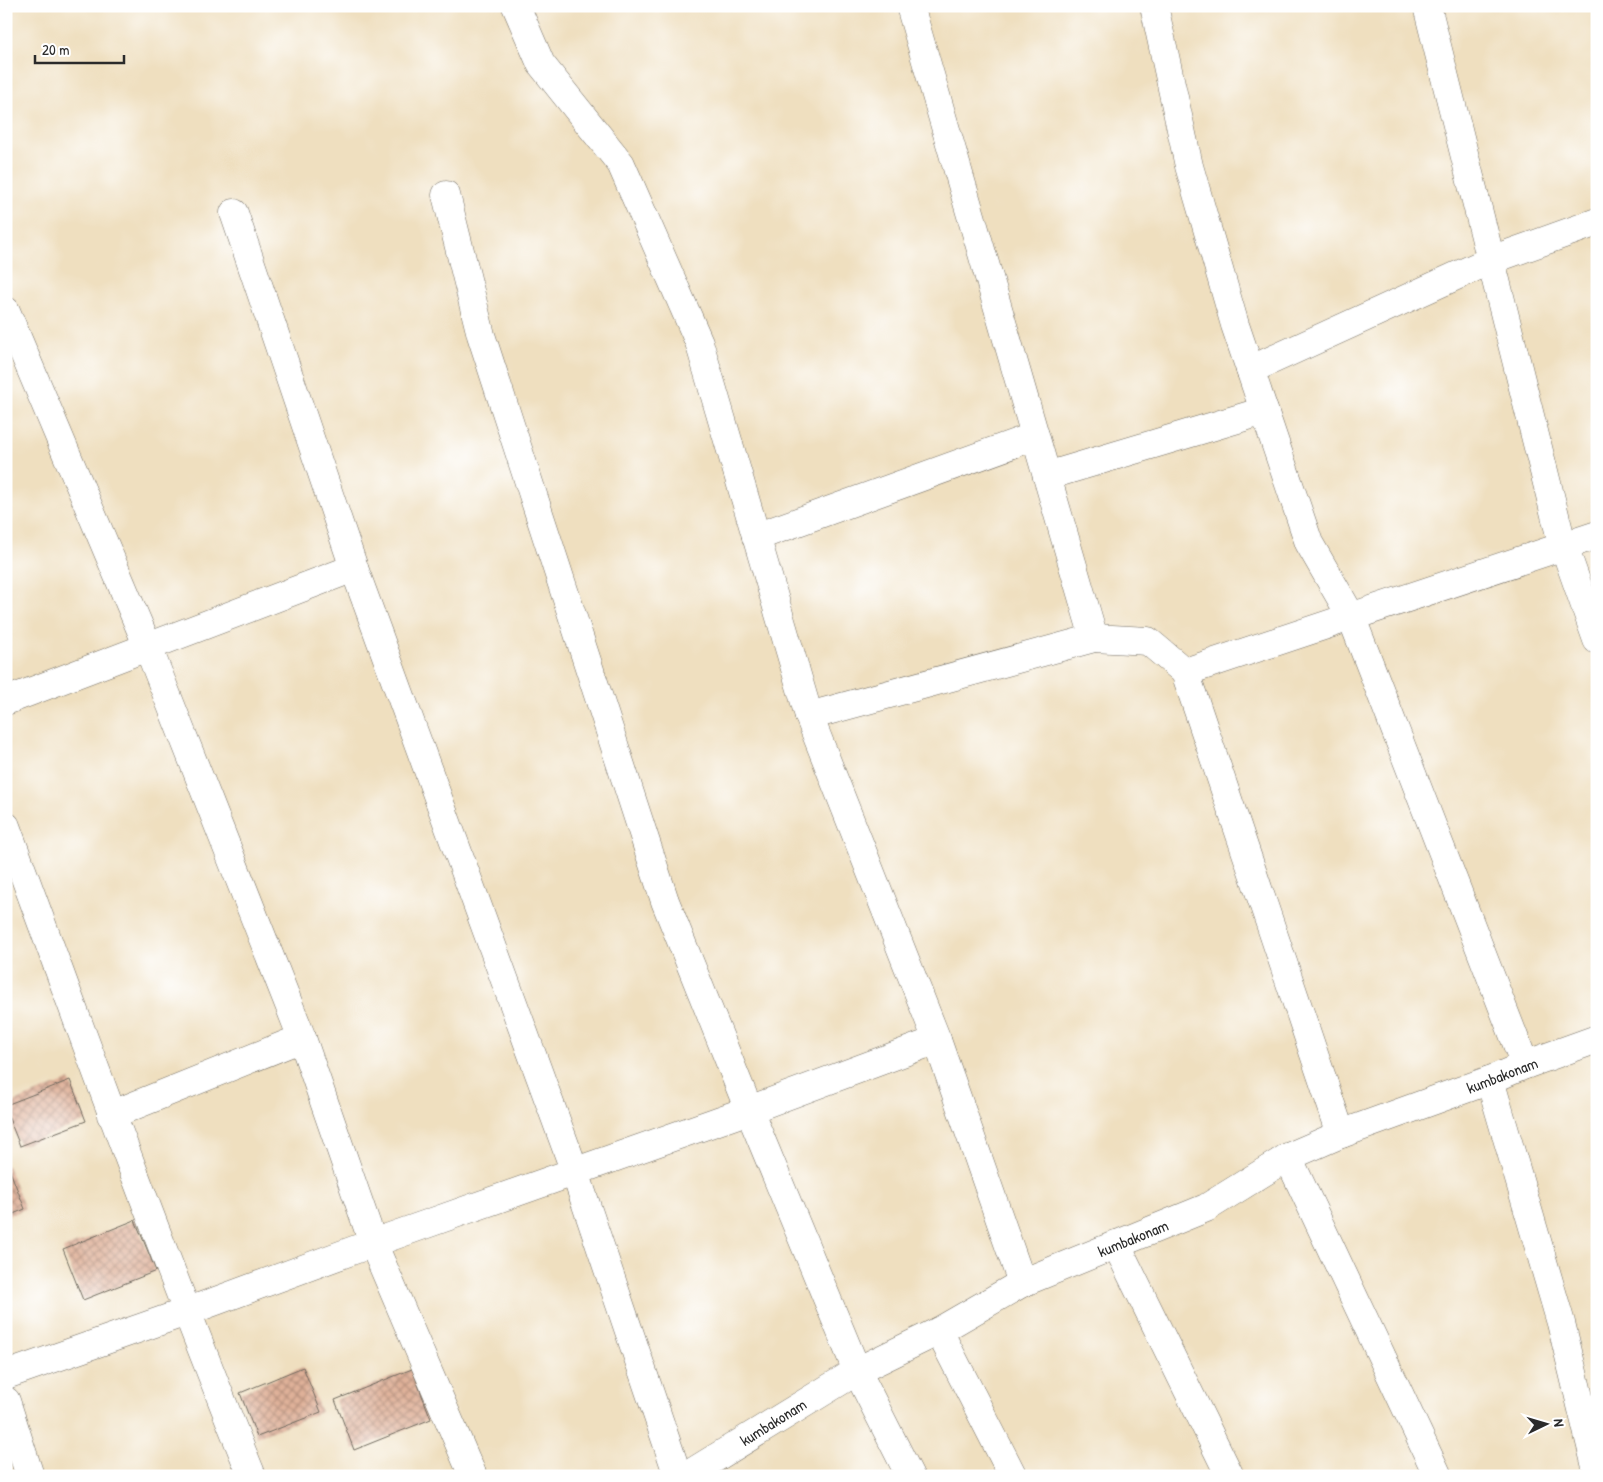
<svg xmlns="http://www.w3.org/2000/svg" width="1603" height="1482" font-family="'Patrick Hand',sans-serif">
<defs>
<pattern id="building-cross-hatch" width="8" height="8" patternUnits="userSpaceOnUse" patternTransform="scale(1.25)"><rect width="8" height="8" fill="#dfb199"/><path d="M0 0l8 8M0 8l8-8" fill="none" stroke="#b5907d"/></pattern>
</defs>
<rect width="100%" height="100%" fill="#fff"/>
<filter id="ink" filterUnits="userSpaceOnUse"><feTurbulence type="fractalNoise" baseFrequency=".02" numOctaves="2"/><feDisplacementMap in="SourceGraphic" scale="10" xChannelSelector="R" yChannelSelector="G"/><feConvolveMatrix kernelMatrix="1 2 1 2 8 2 1 2 1" color-interpolation-filters="sRGB"/></filter>
<filter id="wash" filterUnits="userSpaceOnUse"><feTurbulence type="fractalNoise" baseFrequency=".0096" numOctaves="4" result="noise"/><feDisplacementMap in="SourceGraphic" scale="20" xChannelSelector="R" yChannelSelector="G"/><feGaussianBlur stdDeviation="1.12" result="paint"/><feColorMatrix in="noise" values="0 0 0 0 0 0 0 0 0 0 0 0 0 0 0 0 0 1.4 0 .05"/><feComposite in="paint" operator="in"/></filter>
<g filter="url(#wash)">
<rect width="100%" height="100%" fill="#efdfbf"/>
<g id="blocks">
<g fill="url(#building-cross-hatch)">
<polygon points="70,1080 86,1121 20,1146 6,1111 6,1105"/>
<polygon points="8,1166 25,1209 6,1217 6,1167"/>
<polygon points="135,1220 156,1271 83,1300 63,1249"/>
<polygon points="303,1367 321,1412 257,1437 240,1393"/>
<polygon points="412,1369 431,1419 354,1450 335,1400"/>
</g>
</g>
</g>
<g filter="url(#ink)">
<use href="#blocks" fill-opacity="0" stroke="#706a5f" stroke-width="1"/>
<g fill="none" stroke-linecap="round" stroke-linejoin="round">
<g stroke="#706a5f" stroke-width="29">
<g id="minor">
<polyline points="516,6 541,64 621,164 699,342 809,716 937,1040 1022,1283"/>
<polyline points="910,6 1094,638"/>
<polyline points="1154,6 1189,166 1235,325 1309,543 1351,616 1525,1065"/>
<polyline points="1427,6 1560,535 1597,640"/>
<polyline points="446,195 481,335 665,901 749,1110 857,1371 910,1476"/>
<polyline points="234,213 354,568 575,1172 678,1476"/>
<polyline points="6,311 148,647 302,1038 373,1243 473,1476"/>
<polyline points="1250,370 1491,260 1597,222"/>
<polyline points="1047,476 1264,411"/>
<polyline points="756,537 1035,436"/>
<polyline points="1185,672 1597,535"/>
<polyline points="6,701 354,568"/>
<polyline points="809,716 1094,638 1148,641 1185,672 1341,1134"/>
<path d="M 6,826 C 86,1044 165,1261 252,1476"/>
<polyline points="1490,1080 1561,1323 1597,1471"/>
<polyline points="111,1115 302,1038"/>
<polyline points="1288,1157 1438,1476"/>
<polyline points="1116,1244 1230,1476"/>
<polyline points="939,1331 1013,1476"/>
<polyline points="6,1375 186,1312 373,1243 749,1110 937,1040"/>
<polyline points="6,1401 30,1476"/>
<polyline points="686,1476 857,1371 939,1331 1022,1283 1206,1208 1288,1157 1341,1134 1490,1080 1525,1065 1597,1039"/>
</g>
</g>
<use href="#minor" stroke="#fff" stroke-width="28"/>
</g>
</g>
<g text-anchor="middle" dominant-baseline="central" stroke-width="4.5" stroke-linejoin="round" paint-order="stroke">
<g font-size="16" fill="#2b2b2b" stroke="#fff">
<text transform="translate(1502 1075) rotate(-21)">kumbakonam</text>
<text transform="translate(1133 1238) rotate(-22)">kumbakonam</text>
<text transform="translate(773 1422) rotate(-32)">kumbakonam</text>
</g>
</g>
<rect width="1603" height="1482" fill="none" stroke="#fff" stroke-width="25"/>
<g transform="translate(1546 1424) rotate(85)" stroke="#ffffff" stroke-width="4" paint-order="stroke">
<path d="M0-4L9 19L0 12L-9 19Z" fill="#2b2b2b"/>
<text y="-8" font-size="14" font-weight="bold" text-anchor="middle" fill="#2b2b2b">N</text>
</g>
<path d="M35 55v8h89v-8" fill="none" stroke="#2b2b2b" stroke-width="2.5"/>
<text x="42" y="55" font-size="15" fill="#2b2b2b" stroke="#ffffff" stroke-width="4" paint-order="stroke">20 m</text>
</svg>
